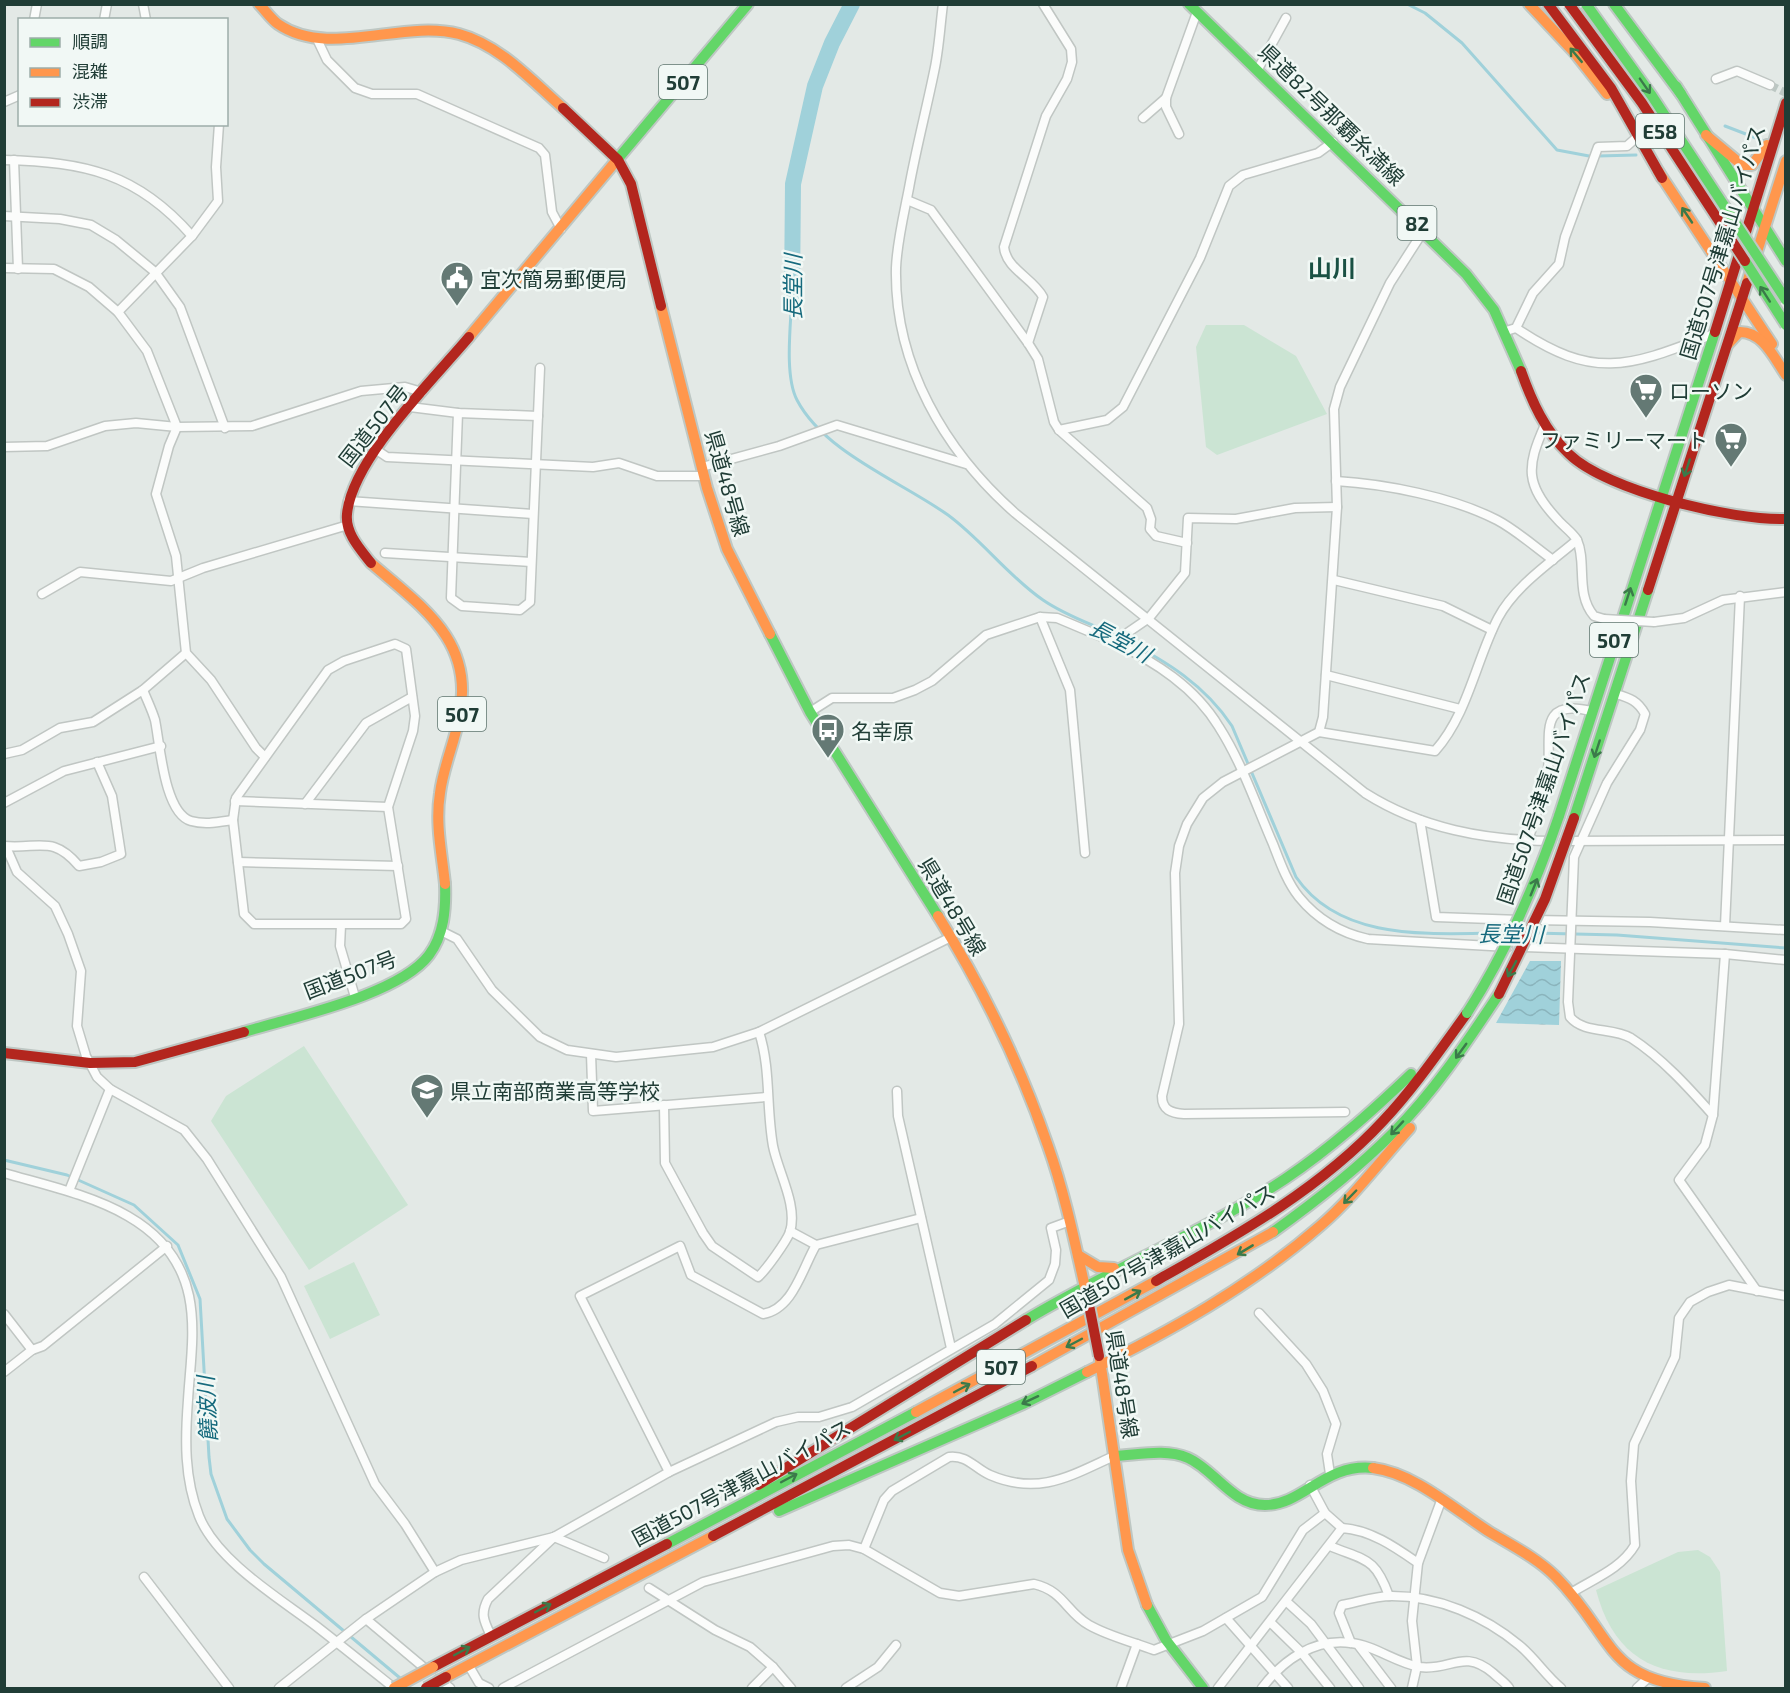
<svg xmlns="http://www.w3.org/2000/svg" width="1790" height="1693" font-family="'Exo 2','Noto Sans JP',sans-serif">
<defs>
<pattern id="water-waves" width="16" height="10" patternUnits="userSpaceOnUse" patternTransform="scale(1.5)"><rect width="16" height="10" fill="#a0d1da"/><path d="M0 5q4-4 8 0t8 0" fill="none" stroke="#8ab4bc"/></pattern>
</defs>
<rect width="100%" height="100%" fill="#e3e9e6"/>
<g fill="#cbe4d3">
<polygon points="1206,325 1244,325 1296,356 1327,414 1217,455 1206,447 1196,347"/>
<polygon points="304,1046 408,1205 309,1270 211,1121 226,1096"/>
<polygon points="354,1262 380,1315 330,1339 304,1286"/>
<path d="M 1698,1550 L 1710,1557 L 1720,1572 L 1727,1671 C 1659,1681 1614,1659 1596,1590 L 1678,1552 Z"/>
</g>
<polygon fill="url(#water-waves)" points="1530,961 1561,961 1559,1025 1496,1023"/>
<polygon fill="#e3e9e6" points="1530,958 1504,1007 1493,1025 1493,1022"/>
<g fill="none" stroke-linecap="round" stroke-linejoin="round">
<g stroke="#a0d1da" stroke-width="3">
<polyline points="1407,4 1425,13 1462,43 1557,150 1589,156"/>
<polyline points="1725,126 1764,141"/>
<polyline points="1598,156 1636,155"/>
<path d="M 792,295 C 791,323 784,375 797,400 C 824,452 900,481 948,515 C 982,540 1008,576 1043,600 C 1066,616 1092,624 1117,636"/>
<path d="M 1123,639 C 1166,661 1205,685 1232,726 L 1296,877 C 1342,944 1435,933 1508,933"/>
<polyline points="1533,933 1617,935 1786,948"/>
<polyline points="4,1160 67,1175 134,1205 178,1245 200,1299 209,1457 211,1474 227,1519 250,1550 264,1564 400,1678"/>
</g>
<polyline stroke="#a0d1da" stroke-width="16" points="792,295 793,184 815,86 832,43 852,4"/>
<polyline stroke="#bcc7c3" stroke-width="8" stroke-dasharray="8 4" stroke-linecap="butt" points="1770,85 1786,93"/>
<g stroke="#c0c6c3" stroke-width="11">
<g id="street">
<polyline points="143,4 146,20"/>
<path d="M 943,4 C 940,27 939,50 934,72 C 926,111 916,149 909,188 C 904,214 897,242 896,268 C 894,365 945,451 1015,513 L 1365,793 C 1422,829 1485,840 1551,841"/>
<polyline points="34,20 37,4"/>
<polyline points="104,20 107,4"/>
<polyline points="317,39 327,60 355,88 372,94 417,94 539,148 545,155 552,212 561,229"/>
<polyline points="1258,69 1286,18"/>
<polyline points="1716,79 1737,71 1770,85"/>
<polyline points="4,102 20,95"/>
<polyline points="1143,118 1166,98"/>
<polyline points="1179,134 1166,107 1166,98 1197,12"/>
<path d="M 4,160 C 85,162 137,173 192,236 L 118,312"/>
<polyline points="14,160 18,269"/>
<polyline points="907,200 931,210 1028,343 1038,359 1054,422 1059,430 1147,508 1151,519 1150,529 1156,536 1187,543"/>
<polyline points="4,216 60,219 91,225 116,240 155,272 180,307 225,428"/>
<polyline points="192,236 218,201 216,167 219,124"/>
<polyline points="4,268 54,269 89,287 118,312 147,351 177,427 169,446 156,494 176,556 186,653 211,680 256,748 265,757"/>
<path d="M 1516,328 C 1596,382 1630,366 1714,334"/>
<polyline points="1506,331 1516,328 1533,293 1559,264 1565,237 1598,147 1627,146 1636,138"/>
<path d="M 1028,343 L 1043,297 C 1033,278 1006,269 1004,247 L 1046,116 L 1067,79 L 1072,62 L 1071,49 L 1043,4"/>
<polyline points="410,407 458,413 538,416"/>
<polyline points="458,413 451,598 462,606 520,610 530,602 540,368"/>
<path d="M 1545,425 C 1526,467 1525,485 1558,520 C 1563,526 1573,533 1577,540 C 1587,562 1575,594 1594,616 L 1604,619"/>
<polyline points="1059,430 1107,420 1123,407 1200,258 1229,186 1243,175 1318,153 1333,142"/>
<polyline points="4,447 47,446 105,426 136,423 177,427 252,426 361,391 405,387 422,392"/>
<polyline points="375,449 387,457 593,467 619,463 657,476 704,476"/>
<polyline points="702,467 779,446 837,425 966,464"/>
<path d="M 1336,481 C 1386,484 1452,497 1497,520 C 1516,530 1535,547 1553,560"/>
<polyline points="348,501 533,514"/>
<polyline points="385,553 531,562"/>
<polyline points="1334,580 1443,606 1492,630"/>
<polyline points="42,594 80,572 171,581 203,568 348,525"/>
<polyline points="1040,617 1070,690 1085,853"/>
<polyline points="1654,622 1684,618 1723,600 1786,592"/>
<path d="M 1114,642 C 1155,662 1195,687 1219,727 C 1242,763 1256,805 1273,844 C 1280,862 1287,882 1299,897 C 1317,919 1341,933 1368,939 L 1508,947"/>
<polygon points="395,644 406,649 415,716 413,731 388,807 406,919 401,924 254,924 244,914 233,820 236,798 328,670 344,661"/>
<polyline points="1326,675 1460,709"/>
<path d="M 143,690 C 147,700 152,710 155,720 C 160,744 164,813 191,821 C 205,825 219,822 233,820"/>
<path d="M 1616,694 C 1630,698 1638,701 1645,714 L 1640,730 L 1607,783 L 1574,857 L 1568,1002 L 1570,1017 C 1584,1034 1612,1027 1631,1038 C 1662,1058 1688,1087 1713,1115"/>
<polyline points="810,712 832,698 893,698 915,690 932,681 986,635 1040,617 1057,618 1114,642 1149,618 1185,573 1188,518 1236,519 1295,508 1337,507"/>
<path d="M 1319,732 L 1435,751 C 1468,714 1476,660 1498,618 C 1515,586 1550,563 1577,540"/>
<polyline points="4,754 22,750 60,728 93,722 143,690 186,653"/>
<polyline points="235,801 388,807"/>
<polyline points="4,803 64,771 161,746"/>
<polyline points="305,804 366,723 412,697"/>
<polyline points="1420,820 1436,917 1520,920"/>
<path d="M 1528,841 C 1534,820 1542,799 1547,777 C 1554,742 1533,697 1591,711"/>
<polyline points="1564,841 1786,840"/>
<path d="M 4,846 C 40,849 53,835 79,866 L 101,862 L 121,854 L 112,796 L 97,762"/>
<polyline points="6,847 17,872 55,906 68,934 81,971 77,1026 86,1056 97,1077 110,1089 184,1130 207,1159 281,1277 375,1484 405,1524 435,1572"/>
<polyline points="238,862 398,866"/>
<polyline points="1533,920 1650,922 1786,930"/>
<polyline points="341,925 340,946 355,997"/>
<polyline points="1725,926 1740,596"/>
<polyline points="441,931 457,939 492,990 540,1037 567,1050 616,1057 713,1047 759,1032 951,937"/>
<polyline points="1521,947 1725,954 1786,960"/>
<polyline points="1725,954 1713,1115 1705,1145 1679,1180 1757,1291"/>
<polyline points="591,1054 593,1111 766,1097"/>
<polyline points="897,1091 898,1116 951,1348"/>
<path d="M 664,1105 L 665,1163 L 703,1233 L 712,1246 L 758,1277 C 766,1270 786,1242 790,1232 C 798,1205 778,1172 773,1146 C 766,1107 771,1069 759,1032"/>
<path d="M 1345,1112 L 1184,1114 C 1171,1113 1162,1110 1162,1096 L 1179,1024 L 1175,873 L 1179,846 L 1187,824 L 1203,798 L 1223,782 L 1319,732 L 1323,717 L 1337,507 L 1334,409 L 1340,387 L 1390,283 L 1424,230"/>
<path d="M 4,1173 C 76,1194 171,1210 189,1296 C 196,1330 190,1366 188,1400 C 185,1439 184,1478 199,1516 C 217,1561 279,1598 316,1626 C 343,1647 369,1668 394,1688"/>
<polyline points="69,1191 110,1089"/>
<polyline points="790,1231 816,1245"/>
<polyline points="1259,1313 1306,1364 1323,1391 1336,1424 1327,1454 1330,1474"/>
<polyline points="4,1314 32,1350"/>
<polyline points="4,1372 32,1350 43,1346 167,1246"/>
<path d="M 669,1472 L 580,1296 L 680,1246 L 691,1275 L 763,1314 C 793,1309 802,1269 816,1245 L 921,1218"/>
<polyline points="1310,1485 1325,1513 1342,1528"/>
<polyline points="554,1537 604,1558"/>
<path d="M 1330,1546 C 1366,1561 1375,1557 1389,1596"/>
<path d="M 864,1549 L 884,1500 L 892,1491 L 949,1457 C 968,1455 974,1468 990,1475 C 1039,1496 1070,1476 1114,1456"/>
<polyline points="144,1577 229,1688"/>
<polyline points="649,1588 715,1630 750,1647 773,1667 791,1688"/>
<path d="M 1571,1593 C 1593,1579 1621,1569 1635,1545 L 1631,1481 L 1634,1444 L 1675,1357 L 1679,1318 L 1690,1302 L 1708,1292 L 1729,1285 L 1786,1296"/>
<polyline points="1287,1602 1311,1624 1359,1688"/>
<polyline points="1226,1618 1288,1688"/>
<polyline points="366,1619 428,1671"/>
<polyline points="1271,1623 1301,1652 1330,1688"/>
<path d="M 491,1636 C 484,1621 480,1614 488,1599 L 554,1537"/>
<path d="M 1351,1643 L 1339,1613 L 1342,1605 C 1358,1602 1375,1596 1392,1596 C 1438,1596 1484,1616 1519,1645 C 1535,1658 1546,1676 1561,1688"/>
<polyline points="1359,1646 1391,1688"/>
<polyline points="469,1666 479,1683 489,1688"/>
<polyline points="438,1679 450,1688"/>
<polyline points="279,1688 366,1619 435,1572 461,1560 554,1537 669,1472 776,1422 798,1417 819,1417 852,1407 995,1324 1049,1280 1055,1264 1056,1250 1051,1228 1070,1221"/>
<path d="M 503,1688 L 703,1582 L 833,1546 L 849,1545 L 864,1549 L 940,1593 L 959,1596 L 1034,1584 C 1064,1591 1066,1612 1089,1625 C 1108,1636 1133,1642 1154,1650 L 1203,1631 L 1262,1597 L 1303,1530 L 1325,1513"/>
<polyline points="752,1688 773,1667"/>
<polyline points="846,1688 878,1667 896,1645"/>
<polyline points="1121,1688 1137,1644"/>
<path d="M 1218,1688 L 1342,1528 C 1371,1530 1395,1547 1418,1563"/>
<path d="M 1262,1688 C 1283,1660 1314,1638 1351,1643 C 1374,1645 1396,1663 1420,1667 C 1451,1671 1463,1648 1493,1673 C 1498,1678 1505,1682 1509,1688"/>
<polyline points="1412,1688 1417,1666 1412,1621 1418,1563 1441,1501"/>
<polyline points="1637,1688 1647,1679"/>
</g>
</g>
<g stroke="#bec7c3" stroke-width="14">
<g id="fast">
<polyline points="1189,4 1466,274 1494,310 1521,371"/>
<polyline points="1614,4 1681,94"/>
<polyline points="1676,86 1786,261"/>
<polyline points="616,161 748,4"/>
<polyline points="770,634 810,712 938,916"/>
<polyline points="1559,816 1715,332"/>
<polyline points="1574,818 1648,590"/>
<path d="M 244,1032 C 293,1017 399,995 429,955 C 444,935 446,909 445,884"/>
<path d="M 1273,1232 C 1315,1202 1357,1169 1393,1133 C 1435,1091 1467,1042 1499,994"/>
<path d="M 1026,1320 C 1110,1269 1203,1233 1285,1179 C 1331,1148 1371,1112 1411,1074"/>
<path d="M 1114,1456 C 1138,1455 1165,1448 1188,1458 C 1215,1470 1232,1505 1265,1505 C 1303,1505 1325,1463 1373,1468"/>
<polyline points="779,1511 1023,1404 1087,1372"/>
<polyline points="667,1544 916,1412"/>
<polyline points="1147,1605 1166,1640 1203,1688"/>
</g>
</g>
<g stroke="#bec7c3" stroke-width="14">
<g id="slow">
<path d="M 259,4 C 265,10 271,19 278,24 C 329,59 402,19 459,34 C 500,45 532,81 563,108"/>
<polyline points="1529,4 1574,52 1607,94"/>
<polyline points="1706,135 1742,165 1752,165 1767,145"/>
<polyline points="1658,171 1772,344"/>
<polyline points="1747,283 1786,161"/>
<polyline points="661,306 707,488 727,549 770,634"/>
<polyline points="469,337 616,161"/>
<path d="M 1728,344 L 1739,332 C 1763,331 1774,358 1786,375"/>
<path d="M 371,563 C 422,607 476,641 459,718 C 454,744 443,768 440,793 C 435,824 442,854 445,884"/>
<path d="M 938,916 C 982,987 1021,1067 1048,1146 C 1065,1194 1075,1243 1086,1292"/>
<polyline points="1078,1255 1098,1267 1114,1268"/>
<polyline points="1100,1360 1128,1550 1147,1605"/>
<polyline points="1032,1366 1273,1232"/>
<path d="M 1087,1372 C 1169,1332 1251,1286 1320,1226 C 1352,1199 1381,1160 1410,1128"/>
<polyline points="916,1412 1156,1281"/>
<path d="M 1373,1468 C 1414,1473 1454,1509 1488,1531 C 1511,1545 1537,1558 1556,1577 C 1616,1638 1604,1682 1705,1688"/>
<polyline points="446,1677 713,1536"/>
</g>
</g>
<g stroke="#bec7c3" stroke-width="14">
<g id="jam">
<polyline points="1548,4 1611,88 1662,178"/>
<polyline points="563,108 618,160 631,184 661,306"/>
<polyline points="1715,332 1786,103"/>
<path d="M 1521,371 C 1532,402 1545,431 1569,454 C 1607,491 1734,521 1786,519"/>
<path d="M 371,563 C 360,549 345,533 347,514 C 352,459 433,380 469,337"/>
<polyline points="1648,590 1747,283"/>
<polyline points="4,1053 90,1063 135,1062 244,1032"/>
<path d="M 1156,1281 C 1237,1235 1319,1190 1383,1121 C 1414,1088 1440,1050 1467,1013"/>
<polyline points="758,1485 1026,1320"/>
<polyline points="713,1536 1032,1366"/>
<polyline points="433,1667 667,1544"/>
</g>
</g>
<use href="#street" stroke="#fbfcfb" stroke-width="8"/>
<use href="#fast" stroke="#63d668" stroke-width="10"/>
<use href="#slow" stroke="#ff974d" stroke-width="10"/>
<use href="#jam" stroke="#b3261e" stroke-width="10"/>
<g stroke="#c0c6c3" stroke-width="11" stroke-linecap="butt">
<polyline id="street-bridge" points="1604,619 1654,622"/>
</g>
<g stroke="#bec7c3" stroke-width="14" stroke-linecap="butt">
<g id="fast-bridge">
<polyline points="1586,4 1652,96 1786,300"/>
<polyline points="1745,261 1786,325"/>
<path d="M 1467,1013 C 1507,951 1535,886 1559,816"/>
</g>
</g>
<g stroke="#bec7c3" stroke-width="14" stroke-linecap="butt">
<polyline id="slow-bridge" points="394,1688 433,1667"/>
</g>
<g stroke="#bec7c3" stroke-width="14" stroke-linecap="butt">
<g id="jam-bridge">
<polyline points="1569,4 1642,103 1745,261"/>
<polyline points="1499,994 1545,899 1574,818"/>
<polyline points="1087,1295 1099,1356"/>
<polyline points="426,1688 446,1677"/>
</g>
</g>
<use href="#street-bridge" stroke="#fbfcfb" stroke-width="8"/>
<use href="#fast-bridge" stroke="#63d668" stroke-width="10"/>
<use href="#slow-bridge" stroke="#ff974d" stroke-width="10"/>
<use href="#jam-bridge" stroke="#b3261e" stroke-width="10"/>
</g>
<defs><path id="oneway-shaft" d="M-6 0H5M1.5-3L5.5 0L1.5 3" fill="none" stroke-width="1.6" stroke-linecap="round" stroke-linejoin="round" transform="scale(1.5)"/></defs>
<g stroke="#3b7a4a">
<use href="#oneway-shaft" transform="translate(1576 55) rotate(-130)"/>
<use href="#oneway-shaft" transform="translate(1645 86) rotate(55)"/>
<use href="#oneway-shaft" transform="translate(1687 215) rotate(-124)"/>
<use href="#oneway-shaft" transform="translate(1765 294) rotate(-123)"/>
<use href="#oneway-shaft" transform="translate(1687 468) rotate(108)"/>
<use href="#oneway-shaft" transform="translate(1628 596) rotate(-72)"/>
<use href="#oneway-shaft" transform="translate(1597 749) rotate(108)"/>
<use href="#oneway-shaft" transform="translate(1534 887) rotate(-68)"/>
<use href="#oneway-shaft" transform="translate(1512 969) rotate(118)"/>
<use href="#oneway-shaft" transform="translate(1461 1051) rotate(126)"/>
<use href="#oneway-shaft" transform="translate(1397 1128) rotate(133)"/>
<use href="#oneway-shaft" transform="translate(1350 1197) rotate(134)"/>
<use href="#oneway-shaft" transform="translate(1245 1250) rotate(149)"/>
<use href="#oneway-shaft" transform="translate(1133 1295) rotate(-29)"/>
<use href="#oneway-shaft" transform="translate(1074 1343) rotate(152)"/>
<use href="#oneway-shaft" transform="translate(962 1388) rotate(-28)"/>
<use href="#oneway-shaft" transform="translate(1030 1400) rotate(155)"/>
<use href="#oneway-shaft" transform="translate(902 1436) rotate(152)"/>
<use href="#oneway-shaft" transform="translate(789 1478) rotate(-28)"/>
<use href="#oneway-shaft" transform="translate(543 1608) rotate(-28)"/>
<use href="#oneway-shaft" transform="translate(462 1651) rotate(-28)"/>
</g>
<defs>
<g id="civic-pin" transform="scale(1.725)"><path d="M0 17L-7.5 6A9.5 9.5 0 1 1 7.5 6Z" fill="#647974" stroke="#f1f8f5"/><path d="M-.6-6.5H3V-4.5H.6V-3L4-1V1h2V6H-6V1h2V-1L-.6-3ZM-1.2 2.5V6h2.4V2.5Z" fill="#fff"/></g>
<g id="supermarket-pin" transform="scale(1.725)"><path d="M0 17L-7.5 6A9.5 9.5 0 1 1 7.5 6Z" fill="#647974" stroke="#f1f8f5"/><path d="M-6-5.5h2.5l.6 2H6L4.5 2H-2.5L-4.4-4H-6ZM-1.5 3.2a1.3 1.3 0 1 0 .1 0ZM3 3.2a1.3 1.3 0 1 0 .1 0Z" fill="#fff"/></g>
<g id="bus-pin" transform="scale(1.725)"><path d="M0 17L-7.5 6A9.5 9.5 0 1 1 7.5 6Z" fill="#647974" stroke="#f1f8f5"/><path d="M-5-6H5V4H4V6H2V4H-2V6H-4V4H-5ZM-3.5-4V0h7V-4ZM-3.5 1.2v1.5H-2V1.2ZM2 1.2v1.5H3.5V1.2Z" fill="#fff"/></g>
<g id="school-pin" transform="scale(1.725)"><path d="M0 17L-7.5 6A9.5 9.5 0 1 1 7.5 6Z" fill="#647974" stroke="#f1f8f5"/><path d="M0-5L7-2L0 1L-7-2ZM-4 1L0 2.5L4 1V4Q0 6-4 4Z" fill="#fff"/></g>
</defs>
<g fill-rule="evenodd">
<use href="#civic-pin" x="457" y="278"/>
<use href="#supermarket-pin" x="1646" y="390"/>
<use href="#supermarket-pin" x="1731" y="439"/>
<use href="#bus-pin" x="828" y="730"/>
<use href="#school-pin" x="427" y="1090"/>
</g>
<g text-anchor="middle" dominant-baseline="central" stroke-width="5" stroke-linejoin="round" paint-order="stroke">
<g fill="#f1f8f5" stroke="#5f756f" stroke-width="1.5">
<rect x="659" y="65" width="48" height="34" rx="4.5"/>
<rect x="1636" y="114" width="48" height="34" rx="4.5"/>
<rect x="1397.5" y="206" width="39" height="34" rx="4.5"/>
<rect x="1590" y="623" width="48" height="34" rx="4.5"/>
<rect x="438" y="697" width="48" height="34" rx="4.5"/>
<rect x="977" y="1350" width="48" height="34" rx="4.5"/>
</g>
<g font-size="20" font-weight="bold" fill="#203d36">
<text x="683" y="82">507</text>
<text x="1660" y="131">E58</text>
<text x="1417" y="223">82</text>
<text x="1614" y="640">507</text>
<text x="462" y="714">507</text>
<text x="1001" y="1367">507</text>
</g>
<g font-size="21" fill="#203d36" stroke="#f1f8f5">
<text transform="translate(1332 114) rotate(44)">県道82号那覇糸満線</text>
<text transform="translate(1722 242) rotate(-73)">国道507号津嘉山バイパス</text>
<text transform="translate(373 425) rotate(-52)">国道507号</text>
<text transform="translate(728 483) rotate(74)">県道48号線</text>
<text transform="translate(1543 788) rotate(-71)">国道507号津嘉山バイパス</text>
<text transform="translate(953 906) rotate(59)">県道48号線</text>
<text transform="translate(350 974) rotate(-21)">国道507号</text>
<text transform="translate(1167 1250) rotate(-30)">国道507号津嘉山バイパス</text>
<text transform="translate(1123 1384) rotate(81)">県道48号線</text>
<text transform="translate(741 1482) rotate(-28)">国道507号津嘉山バイパス</text>
</g>
<g font-size="21" fill="#203d36" stroke="#f1f8f5" text-anchor="start">
<text x="480" y="278">宜次簡易郵便局</text>
<text x="1669" y="390">ローソン</text>
<text x="1708" y="439" text-anchor="end">ファミリーマート</text>
<text x="851" y="730">名幸原</text>
<text x="450" y="1090">県立南部商業高等学校</text>
</g>
<g font-size="22" font-style="italic" fill="#166a7d" stroke="#f1f8f5">
<text transform="translate(792 287) rotate(-90)">長堂川</text>
<text transform="translate(1121 640) rotate(28)">長堂川</text>
<text transform="translate(1511 933) rotate(1)">長堂川</text>
<text transform="translate(206 1409) rotate(-93)">饒波川</text>
</g>
<g font-size="24" font-weight="bold" fill="#1a5144" stroke="#f1f8f5">
<text x="1332" y="267">山川</text>
</g>
</g>
<rect width="1790" height="1693" fill="none" stroke="#203d36" stroke-width="12"/>
<rect x="18" y="18" width="210" height="108" fill="#f1f8f5" stroke="#9dada9" stroke-width="1.5"/>
<rect x="30" y="38" width="30" height="9" fill="#63d668" stroke="#9dada9" stroke-width="1.5"/>
<text x="72" y="48" font-size="18" fill="#203d36">順調</text>
<rect x="30" y="68" width="30" height="9" fill="#ff974d" stroke="#9dada9" stroke-width="1.5"/>
<text x="72" y="78" font-size="18" fill="#203d36">混雑</text>
<rect x="30" y="98" width="30" height="9" fill="#b3261e" stroke="#9dada9" stroke-width="1.5"/>
<text x="72" y="108" font-size="18" fill="#203d36">渋滞</text>
</svg>
